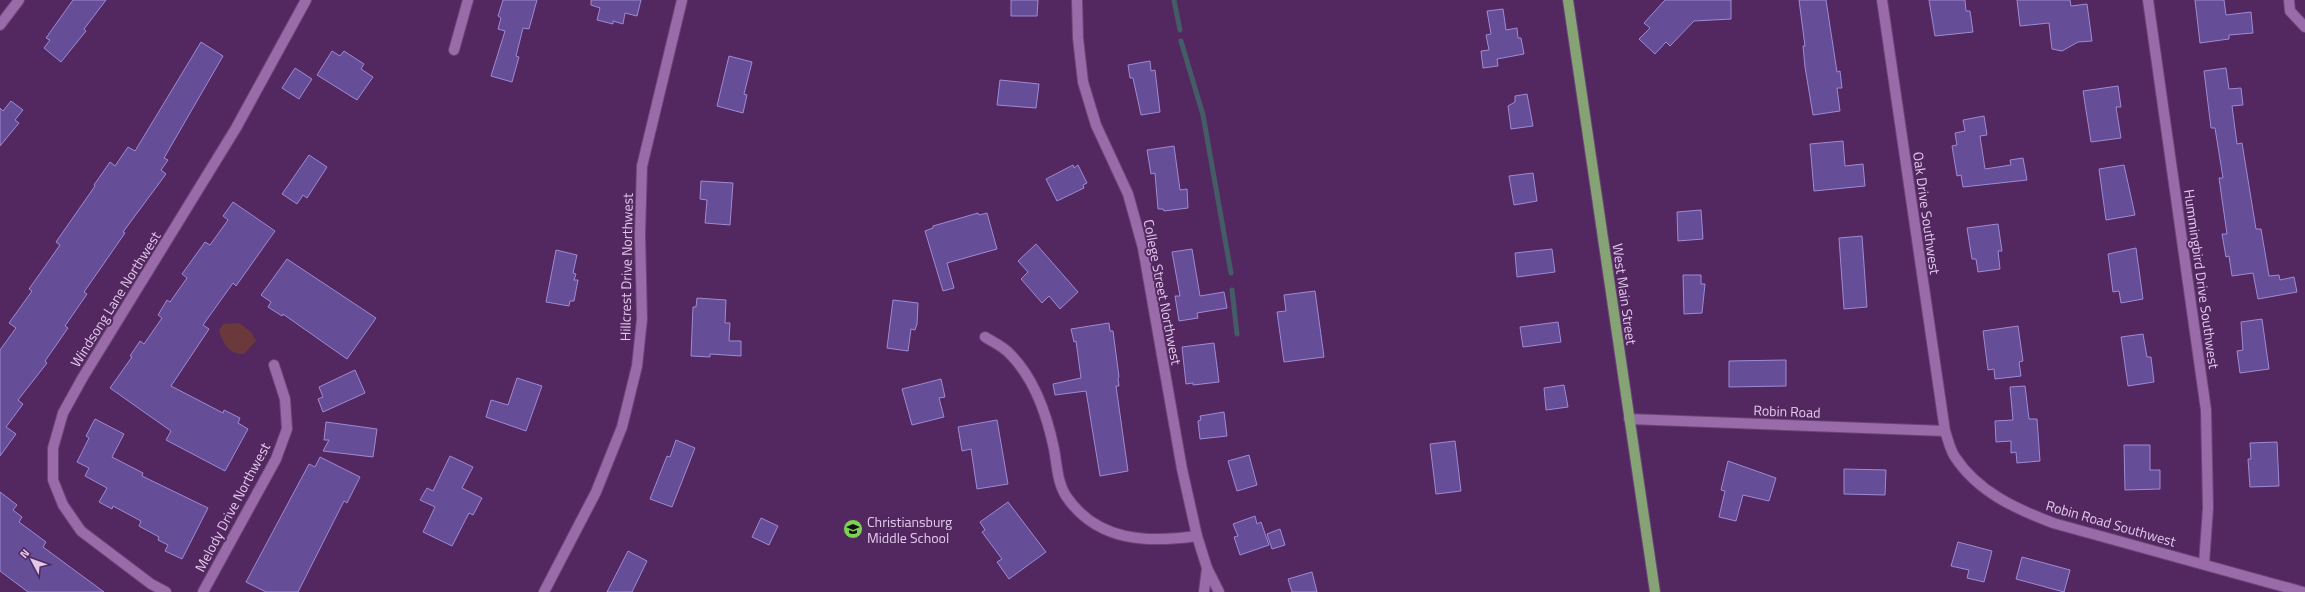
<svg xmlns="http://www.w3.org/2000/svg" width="2305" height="592" font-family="'Titillium Web',sans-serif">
<rect width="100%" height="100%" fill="#532861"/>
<path fill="#6b383b" d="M 239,323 L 251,332 L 256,341 L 244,354 C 228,354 224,344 219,331 L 223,324 Z"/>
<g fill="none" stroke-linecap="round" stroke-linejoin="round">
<g stroke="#445c66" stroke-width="5">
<polyline points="1174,0 1180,30"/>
<polyline points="1181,41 1203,115 1231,273"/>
<polyline points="1232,290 1237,334"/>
</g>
</g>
<g fill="#654d97" stroke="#9f8ad2">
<polygon points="73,0 106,0 84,29 86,31 61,62 44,48 50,40 46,38"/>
<polygon points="503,0 537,0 529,29 523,28 516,56 519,57 512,82 491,76 505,31 498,29 501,18 498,16"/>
<polygon points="591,0 641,0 637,16 625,13 623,24 613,21 613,24 597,20 600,8 591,5"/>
<polygon points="1011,0 1038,0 1037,16 1011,16"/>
<polygon points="1665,0 1731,0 1731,19 1694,21 1670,46 1666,42 1655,54 1639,39 1650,28 1644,23"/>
<polygon points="1799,0 1826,0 1837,72 1840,71 1842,88 1837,88 1840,111 1813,115 1805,67 1803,46 1805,46"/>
<polygon points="1929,0 1965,0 1966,11 1970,11 1973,32 1935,36"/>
<polygon points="2017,0 2070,0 2071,6 2087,4 2092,41 2078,42 2062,51 2052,49 2049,23 2020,26"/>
<polygon points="2195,0 2224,0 2226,15 2251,12 2253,33 2229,35 2229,39 2200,43"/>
<polygon points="1503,9 1506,30 1517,28 1518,38 1521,38 1524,54 1497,59 1498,66 1483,68 1481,51 1489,50 1486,35 1491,34 1487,11"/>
<polygon points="201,42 223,56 164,158 168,160 161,170 166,174 123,232 125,233 84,292 87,294 65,326 68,328 45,361 47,363 18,400 23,404 6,427 16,434 0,456 0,350 16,328 9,323 32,291 29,289 60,245 56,242 95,186 94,185 110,162 115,166 128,147 135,151"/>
<polygon points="332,51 340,56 344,51 364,64 361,69 373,77 357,100 317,75"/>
<polygon points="729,56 752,62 744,94 747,95 743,113 717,106"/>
<polygon points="1150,61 1151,71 1155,70 1160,112 1141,115 1133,78 1130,78 1128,65"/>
<polygon points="295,68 312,79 299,99 282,88"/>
<polygon points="2226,68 2229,89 2241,88 2243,105 2232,106 2237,144 2242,143 2256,229 2261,229 2269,276 2279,275 2280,280 2294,277 2297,292 2258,299 2253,273 2232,276 2229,256 2226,257 2222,234 2227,234 2219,178 2223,178 2215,128 2211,128 2204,71"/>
<polygon points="1000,80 1039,84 1036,108 997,105"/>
<polygon points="2118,86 2121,107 2116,107 2121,138 2091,142 2083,91"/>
<polygon points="1527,94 1533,126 1511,129 1508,106 1515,102 1515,96"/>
<polygon points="11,101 23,110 15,120 19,123 0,146 0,108 3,111"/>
<polygon points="1984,116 1987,135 1980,136 1985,169 2011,165 2010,160 2023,158 2027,180 1963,187 1961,175 1957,176 1952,146 1957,145 1955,133 1965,131 1963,120"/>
<polygon points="1843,141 1845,166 1863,164 1865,186 1814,191 1810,144"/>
<polygon points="1174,146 1180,190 1187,189 1188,208 1164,211 1163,209 1158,209 1155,173 1151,174 1147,150"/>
<polygon points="309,155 327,167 307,198 303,195 297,204 282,194"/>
<polygon points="1073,165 1074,168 1078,165 1087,183 1083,185 1084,188 1057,201 1046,179"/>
<polygon points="2124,165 2135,215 2106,220 2099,169"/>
<polygon points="1533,173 1537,201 1514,205 1509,176"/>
<polygon points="701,181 733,183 730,225 705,223 707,200 700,199"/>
<polygon points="233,202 275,231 236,286 233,283 203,325 209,329 171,386 223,413 224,410 240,418 238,423 248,429 225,471 166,440 171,431 110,388 132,357 130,356 140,341 144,344 162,318 158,315 167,300 170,302 187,278 182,274 205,242 210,245 228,220 223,216"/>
<polygon points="1701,210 1703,239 1678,241 1677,212"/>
<polygon points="978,213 979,215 987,213 997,249 947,263 954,288 943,291 925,231 933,228 933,226"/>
<polygon points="1998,224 2002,251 1998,251 2000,269 1978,272 1976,259 1972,259 1967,228"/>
<polygon points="1862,236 1867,307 1844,309 1839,238"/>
<polygon points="1036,244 1078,292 1060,309 1049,296 1042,303 1021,279 1028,272 1018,261"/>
<polygon points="2136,248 2143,299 2121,303 2119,291 2113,292 2108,254"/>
<polygon points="1192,249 1200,296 1224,292 1227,308 1197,313 1198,318 1179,321 1175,296 1180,296 1172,252"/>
<polygon points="1552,249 1555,272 1517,277 1515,253"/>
<polygon points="556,250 577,255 573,273 576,274 574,280 578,280 574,301 570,301 569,306 546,302"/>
<polygon points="287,259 376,318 347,359 283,314 282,316 268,307 271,302 261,295"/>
<polygon points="1683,275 1701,275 1701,284 1705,284 1702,313 1684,314"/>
<polygon points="1315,291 1324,357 1284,362 1277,312 1286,311 1284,295"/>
<polygon points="697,298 726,300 725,323 730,323 729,341 741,341 741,356 710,354 710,357 691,356 693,307 696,307"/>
<polygon points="893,300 918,303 917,324 915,330 911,329 908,351 887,348"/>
<polygon points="2262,319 2269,369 2240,373 2237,351 2243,350 2241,322"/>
<polygon points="1558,322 1561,342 1523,347 1520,327"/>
<polygon points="1109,323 1110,331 1113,331 1119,377 1118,378 1119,386 1116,386 1128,471 1100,476 1086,391 1055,395 1053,384 1081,378 1076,341 1074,342 1071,329"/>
<polygon points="2018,326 2023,361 2019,362 2021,376 1995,379 1994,369 1988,370 1983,331"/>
<polygon points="2143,334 2147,357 2151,357 2154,382 2128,386 2121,337"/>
<polygon points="1214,343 1219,382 1193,385 1193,383 1186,384 1182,347"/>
<polygon points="1786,360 1786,386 1729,387 1729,361"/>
<polygon points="355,370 365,393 323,412 318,399 323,397 319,387"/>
<polygon points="517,378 542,386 526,431 486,417 491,400 508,405"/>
<polygon points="941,379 945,397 939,398 944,417 912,425 902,389"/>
<polygon points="1564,385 1568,407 1546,410 1544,388"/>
<polygon points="2025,386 2029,419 2037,419 2040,461 2017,463 2016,452 2011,453 2011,441 1996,442 1995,421 2013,420 2010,387"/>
<polygon points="1224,412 1227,436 1200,439 1198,421 1201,420 1200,416"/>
<polygon points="95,419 124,434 112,457 143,473 142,476 208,508 182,559 165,551 168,545 158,540 159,537 139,526 141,521 113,506 112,509 99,502 107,488 85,476 89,468 77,462 89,438 86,436"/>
<polygon points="997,420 1008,484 977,489 971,449 962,451 958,427"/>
<polygon points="326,422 377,429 373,457 323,451 329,440 324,440"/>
<polygon points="676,440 695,448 672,507 650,499 667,456 670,457"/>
<polygon points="1455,441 1461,491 1436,494 1430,444"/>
<polygon points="2277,442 2279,486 2250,487 2248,459 2251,459 2250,443"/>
<polygon points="2124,445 2150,445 2150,470 2160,470 2160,489 2125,490"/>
<polygon points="1249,455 1257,485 1237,491 1228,461"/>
<polygon points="450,456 473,467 462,488 482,498 473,515 469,513 452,546 423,532 435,507 420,500 427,488 433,491"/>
<polygon points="320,457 360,477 347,503 344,501 298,592 266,592 246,582 309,464 315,467"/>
<polygon points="1728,461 1776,478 1769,501 1743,495 1736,521 1719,517 1725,491 1721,490"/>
<polygon points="1844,469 1886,470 1885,495 1844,494"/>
<polygon points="0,492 17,505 13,510 22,517 19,522 46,542 43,547 104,592 28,592 0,571"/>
<polygon points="1008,502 1046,552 1009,579 997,562 1002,559 982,532 985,530 980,522"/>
<polygon points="1255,516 1257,524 1261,522 1269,545 1240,555 1234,537 1238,536 1233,524"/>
<polygon points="761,518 778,526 769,545 752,537"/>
<polygon points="1280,529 1285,545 1272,549 1267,534"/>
<polygon points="1958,542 1992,551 1984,582 1967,578 1969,570 1951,566"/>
<polygon points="628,551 647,561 632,592 607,592"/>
<polygon points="2022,557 2070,570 2064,592 2016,579"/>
<polygon points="1312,572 1317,592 1292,592 1288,579"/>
</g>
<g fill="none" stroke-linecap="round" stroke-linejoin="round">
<g stroke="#6a4576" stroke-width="12">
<g id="minor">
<polyline points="1077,0 1078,38 1083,82 1096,125 1128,194 1143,248 1182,469 1197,536 1207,568 1219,592"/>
<path d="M 1882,0 L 1945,431 C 1948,439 1950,450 1955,457 C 1978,492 2016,509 2053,523 L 2303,592"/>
<polyline points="2148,0 2206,410 2208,508 2204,564"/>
<polyline points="2289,0 2290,11 2305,27"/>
<polyline points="0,25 19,0"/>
<polyline points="454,50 468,0"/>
<path d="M 985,337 C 993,342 1004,347 1010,354 C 1035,379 1047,415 1054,449 C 1057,464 1057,482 1066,496 C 1097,542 1148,543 1197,536"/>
<polyline points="1629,419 1945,431"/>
<polyline points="166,592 151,584 81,531 63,505 53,480 53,448 63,413 83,377 236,128 306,0"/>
<polyline points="203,592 276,459 287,429 285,399 274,365"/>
<polyline points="544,592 596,492 622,427 637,366 642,319 640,234 642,166 682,0"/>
<polyline points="1204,592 1207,568"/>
</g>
</g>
<g stroke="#6a4576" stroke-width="12">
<polyline id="major" points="1568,0 1655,592"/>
</g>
<use href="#minor" stroke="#996ba9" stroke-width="10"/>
<use href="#major" stroke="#85a374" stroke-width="10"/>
</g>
<defs>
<g id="school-disc" transform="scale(1)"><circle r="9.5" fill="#7cd154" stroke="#532861"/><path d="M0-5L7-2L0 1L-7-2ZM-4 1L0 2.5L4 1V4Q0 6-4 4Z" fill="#111"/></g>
</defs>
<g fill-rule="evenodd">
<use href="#school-disc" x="853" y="529"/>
</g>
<g text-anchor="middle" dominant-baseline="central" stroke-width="4" stroke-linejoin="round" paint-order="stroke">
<g font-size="14" fill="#e1c9ea" stroke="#532861">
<text transform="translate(1927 213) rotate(82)">Oak Drive Southwest</text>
<text transform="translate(626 267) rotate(-89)">Hillcrest Drive Northwest</text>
<text transform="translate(2202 279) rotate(82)">Hummingbird Drive Southwest</text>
<text transform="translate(1163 292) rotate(79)">College Street Northwest</text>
<text transform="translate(1625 294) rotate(82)">West Main Street</text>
<text transform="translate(115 299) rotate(-58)">Windsong Lane Northwest</text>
<text transform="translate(1787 411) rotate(2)">Robin Road</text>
<text transform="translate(232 507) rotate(-62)">Melody Drive Northwest</text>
<text transform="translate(2111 523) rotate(16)">Robin Road Southwest</text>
</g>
<g font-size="14" fill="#e1c9ea" stroke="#532861" text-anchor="start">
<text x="867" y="521">Christiansburg<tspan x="867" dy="16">Middle School</tspan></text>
</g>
</g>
<g transform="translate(32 560) rotate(311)" stroke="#532861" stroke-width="3" paint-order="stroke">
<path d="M0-3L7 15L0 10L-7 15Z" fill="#e1c9ea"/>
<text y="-6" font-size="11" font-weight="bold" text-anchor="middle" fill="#e1c9ea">N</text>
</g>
</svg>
